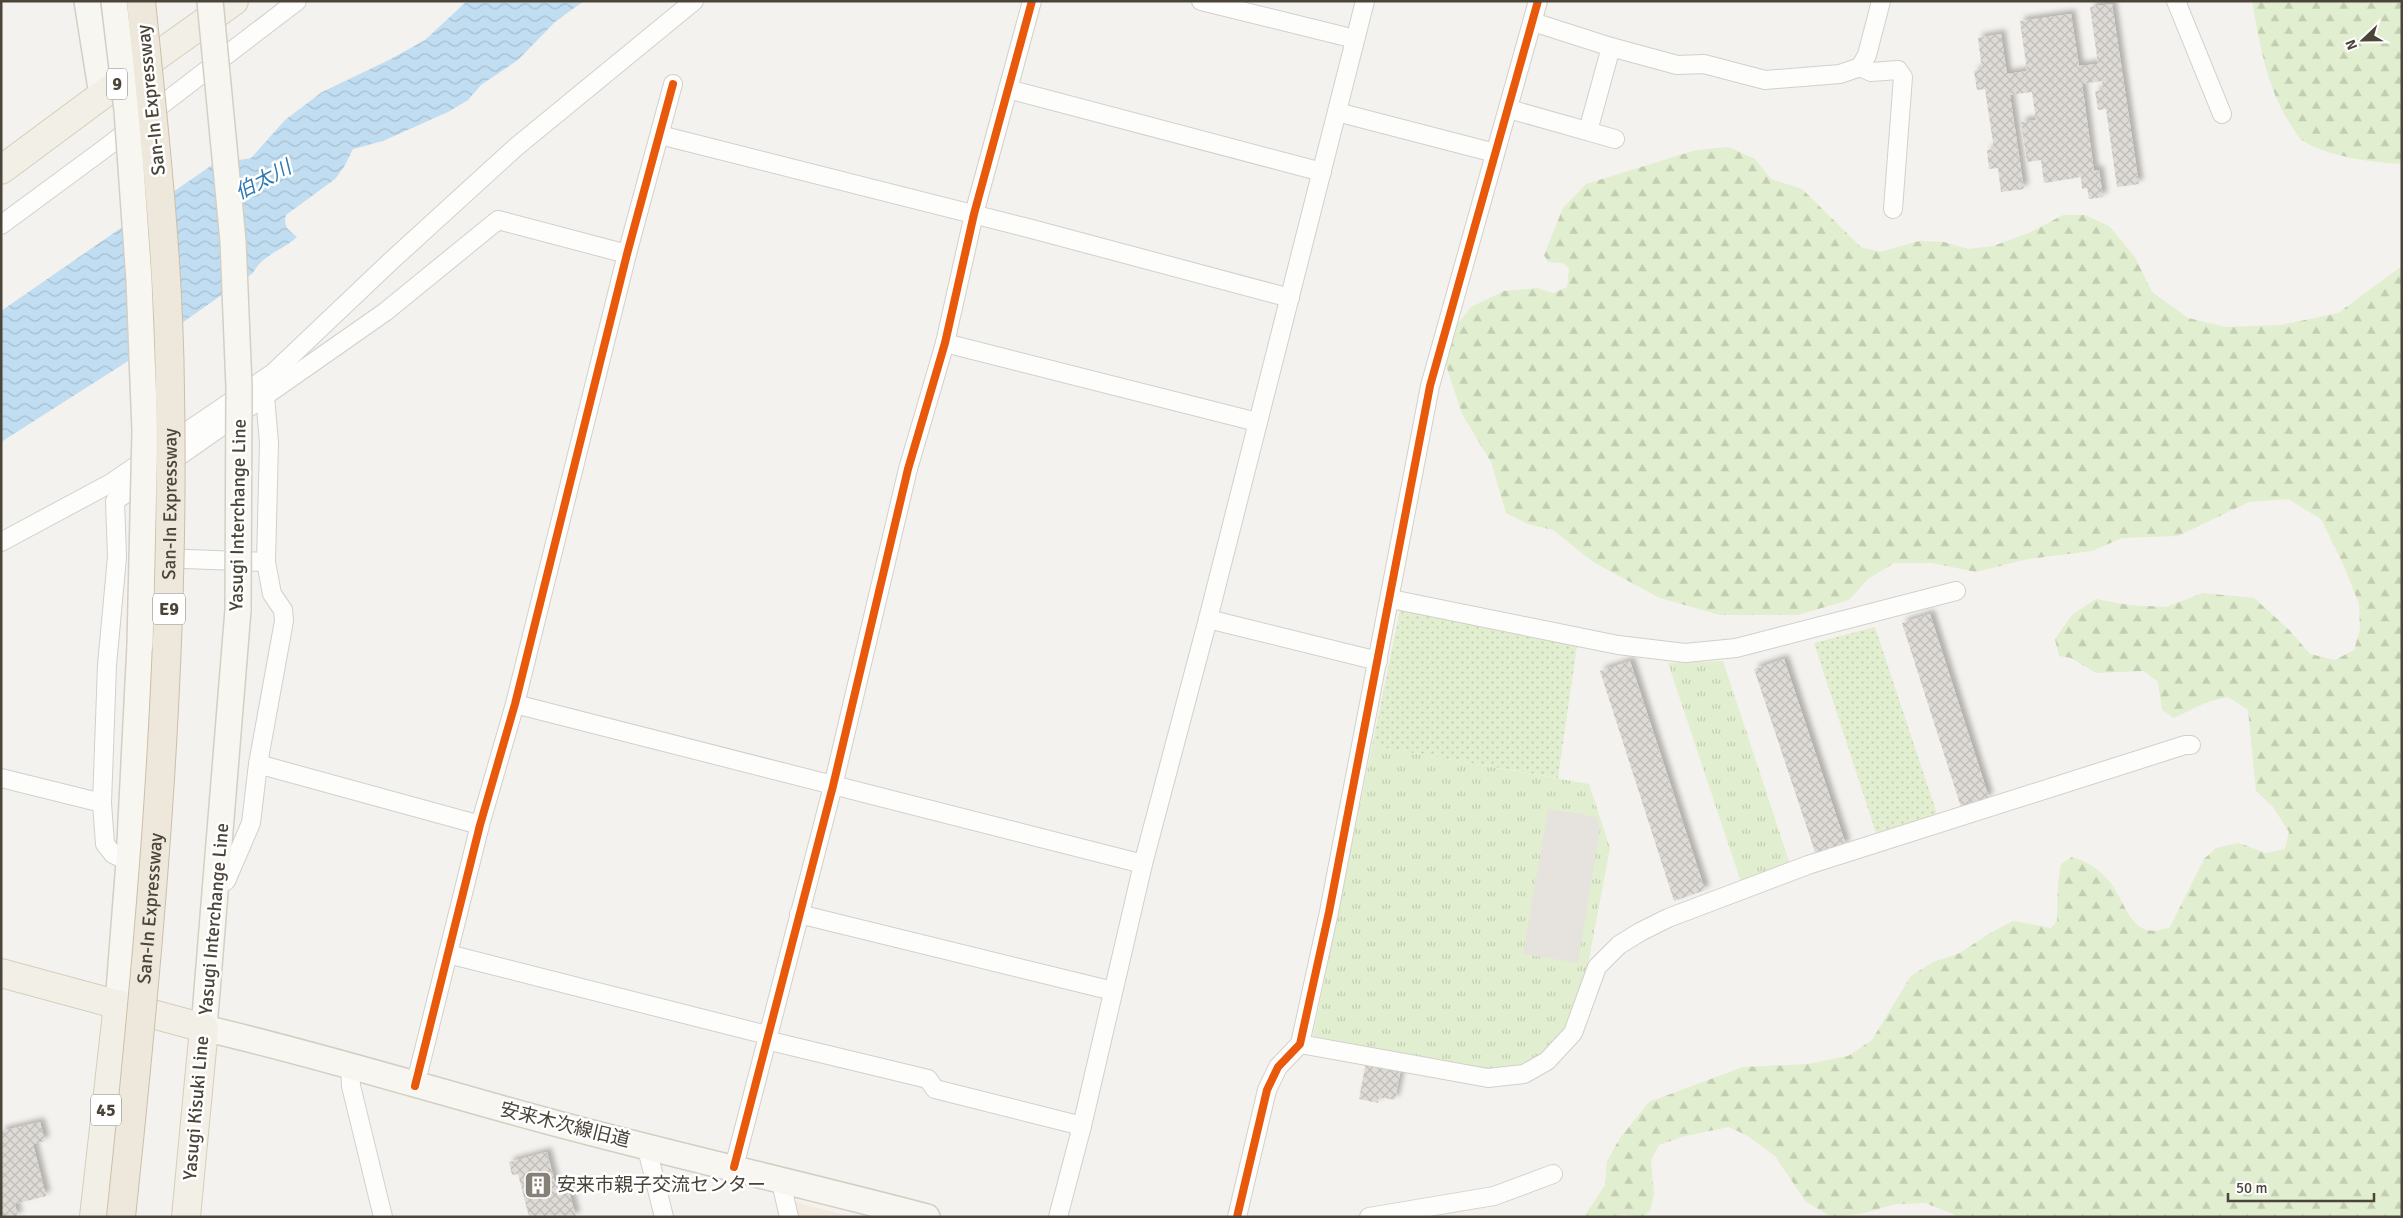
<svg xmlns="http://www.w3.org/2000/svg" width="2403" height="1218" font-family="Signika,'Noto Sans JP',sans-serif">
<defs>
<pattern id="grass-dots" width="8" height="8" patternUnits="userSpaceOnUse" patternTransform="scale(1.25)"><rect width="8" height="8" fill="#e1eecf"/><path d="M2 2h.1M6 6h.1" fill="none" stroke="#c3cdb2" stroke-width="1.8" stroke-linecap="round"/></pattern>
<pattern id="forest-firs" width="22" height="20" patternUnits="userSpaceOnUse" patternTransform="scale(1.25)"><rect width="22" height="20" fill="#e1eecf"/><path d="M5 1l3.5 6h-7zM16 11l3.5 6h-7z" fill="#c3cdb2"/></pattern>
<pattern id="park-tufts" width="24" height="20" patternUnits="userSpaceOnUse" patternTransform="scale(1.25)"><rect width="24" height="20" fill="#e1eecf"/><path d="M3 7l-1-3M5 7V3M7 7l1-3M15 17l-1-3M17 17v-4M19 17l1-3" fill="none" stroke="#c3cdb2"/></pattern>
<pattern id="water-waves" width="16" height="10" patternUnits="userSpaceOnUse" patternTransform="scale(1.25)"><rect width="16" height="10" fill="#c0ddf1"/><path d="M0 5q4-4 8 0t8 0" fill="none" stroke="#a6bfcf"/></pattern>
<pattern id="building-cross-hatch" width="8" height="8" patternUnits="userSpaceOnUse" patternTransform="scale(1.25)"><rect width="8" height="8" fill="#dedbd6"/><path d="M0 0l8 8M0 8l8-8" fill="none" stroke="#c0bdb8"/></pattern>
<filter id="shadow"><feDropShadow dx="4.5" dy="-4.5" stdDeviation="2.5" flood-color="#0004"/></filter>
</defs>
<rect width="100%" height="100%" fill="#f4f2ee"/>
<polygon fill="#f3ebdf" points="796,1202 851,1217 795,1217 792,1203"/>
<g fill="url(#grass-dots)">
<polygon points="1400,610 1577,646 1558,778 1372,746"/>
<polygon points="1875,627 1937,814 1876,833 1814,643"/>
</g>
<g fill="url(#forest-firs)">
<path d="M 2252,1 L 2402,1 L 2402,164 C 2375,163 2324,156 2302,140 C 2298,137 2295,131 2293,128 C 2267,91 2260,45 2252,1 Z"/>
<path d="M 1729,147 L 1755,159 L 1771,179 L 1802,189 L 1861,247 L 1880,252 L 1919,241 L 1944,242 L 1968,249 L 1993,246 L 2029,233 L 2063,215 L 2085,215 L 2109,226 L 2135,257 L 2152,292 L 2188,318 L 2226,327 L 2281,325 L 2338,313 L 2402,266 L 2402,1217 L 1957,1217 L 1954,1214 L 1925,1203 L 1896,1204 L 1864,1213 L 1832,1217 L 1806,1202 L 1775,1156 L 1748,1136 L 1729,1127 L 1685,1136 L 1659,1145 L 1651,1160 L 1654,1194 L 1650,1211 L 1642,1217 L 1622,1214 L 1619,1217 L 1584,1217 L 1605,1185 L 1607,1161 L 1620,1138 L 1649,1102 L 1743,1067 L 1808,1064 L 1848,1056 L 1872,1040 L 1911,976 L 1933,962 L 1960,953 L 1990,933 L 2013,921 L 2051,928 L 2057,921 L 2058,883 L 2061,864 L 2072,857 C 2088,861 2103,872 2113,886 C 2128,909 2133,942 2170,927 L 2204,859 L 2216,848 L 2239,843 L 2266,853 L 2285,849 L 2289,832 L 2273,807 L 2256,791 L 2248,710 L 2228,697 L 2207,702 L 2174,718 L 2162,710 L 2158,682 L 2144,671 L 2096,673 L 2071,658 L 2059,656 L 2055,639 L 2072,615 L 2096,599 L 2129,605 L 2166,607 L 2203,593 L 2254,598 L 2289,630 L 2310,654 L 2335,660 L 2354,650 L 2360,629 L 2359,604 L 2344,566 L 2321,519 L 2288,499 L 2249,502 L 2178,536 L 2122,538 L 2092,551 L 2028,559 L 1976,572 L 1932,563 L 1894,563 L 1868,579 L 1849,600 L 1798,615 L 1720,615 L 1660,598 L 1593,562 L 1553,530 L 1528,524 L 1506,513 L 1491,462 L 1462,414 L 1444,359 L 1448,336 L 1471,307 L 1504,291 L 1537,288 L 1553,293 L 1567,287 L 1569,268 L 1562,263 L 1548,262 L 1544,255 L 1563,208 L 1586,184 L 1696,150 Z"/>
</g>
<g fill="url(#park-tufts)">
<polygon points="1723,661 1790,864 1741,882 1668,663"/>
<path d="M 1372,746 L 1589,784 L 1610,848 L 1580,1006 C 1575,1019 1555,1052 1543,1060 C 1529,1070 1500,1070 1483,1069 L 1313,1036 Z"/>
</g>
<polygon fill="#e6e3df" points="1548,809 1597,817 1600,828 1578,963 1523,954"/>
<path fill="url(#water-waves)" d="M 467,1 L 584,1 L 556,21 L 518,60 L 481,85 L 468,100 L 448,112 L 383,141 L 353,149 L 344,167 L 335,179 L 286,215 C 283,226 288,230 297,237 C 282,251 263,254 253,273 L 125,363 L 1,442 L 1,311 L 212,165 L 251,158 L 285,120 L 322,92 L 389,60 L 425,40 Z"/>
<g fill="url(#building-cross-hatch)" filter="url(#shadow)">
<polygon points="2112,4 2139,184 2117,187 2106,109 2098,110 2095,91 2103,90 2102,81 2082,84 2094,171 2099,170 2103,197 2089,199 2087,188 2082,189 2081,177 2044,183 2041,160 2027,162 2021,122 2036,120 2032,92 2010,95 2024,189 2001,192 1998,168 1989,169 1987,150 1994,149 1985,89 1977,90 1974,71 1982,69 1978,38 2001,34 2007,74 2027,71 2020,21 2071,14 2079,66 2098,64 2090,7"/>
<polygon points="1930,614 1989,798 1961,807 1902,623"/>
<polygon points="1784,659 1846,845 1816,855 1754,669"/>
<polygon points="1630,661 1705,890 1674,901 1600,671"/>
<polygon points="1366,1062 1401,1069 1395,1100 1379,1097 1378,1103 1359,1099"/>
<polygon points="40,1122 45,1141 33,1144 46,1196 15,1204 18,1217 1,1217 1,1131"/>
<polygon points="547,1152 556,1187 567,1184 576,1217 529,1217 518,1174 512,1175 509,1162"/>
</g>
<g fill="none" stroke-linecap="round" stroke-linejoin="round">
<g stroke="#d2d0cb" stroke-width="20">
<g id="street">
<polyline points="1201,1 1355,39"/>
<polyline points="2176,1 2222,114"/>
<polyline points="1533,22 1611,47 1677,65 1704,64 1765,80 1840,74 1860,67 1867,55 1881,1"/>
<polyline points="1860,67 1871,72 1898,70 1903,77 1893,209"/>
<polyline points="1008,89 1322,172"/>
<polyline points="1509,109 1615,139"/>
<polyline points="1337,112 1495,153"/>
<polyline points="1588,131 1611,47"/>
<polyline points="660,135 1028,228 1290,298"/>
<polyline points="1,225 104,149 297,1"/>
<polyline points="945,343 1257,422"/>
<polyline points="1,542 111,483 273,373 391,261 516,147 694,1"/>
<polyline points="159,558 266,562"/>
<polyline points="1391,599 1618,645 1685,653 1736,648 1956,591"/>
<polyline points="1208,619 1378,661"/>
<polyline points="515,704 1143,864"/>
<polyline points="258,764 284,621 283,610 272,594 266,562 269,443 265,396 385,312 498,220 627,254"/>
<polyline points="1,778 102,803"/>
<polyline points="129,862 113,854 105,844 102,803 107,665 117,557 115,501 265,396"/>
<polyline points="215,885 226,881 251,823 258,764 480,825"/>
<polyline points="799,914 1113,991"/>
<polyline points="448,954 767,1035"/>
<polyline points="766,1040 928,1079 935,1089 1082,1126"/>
<polyline points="1300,1044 1488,1078 1524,1074 1547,1061 1573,1033 1597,967 1619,945 1640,932 1668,918 1808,865 2185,745 2191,745"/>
<polyline points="350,1065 351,1086 383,1217"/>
<polyline points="415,1086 480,825 515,704 627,254 673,84"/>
<polyline points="646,1145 664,1217"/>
<polyline points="734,1167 833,786 908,469 945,343 974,214 1032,1"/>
<polyline points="780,1178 789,1217"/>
<polyline points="1058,1217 1082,1126 1143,864 1208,619 1365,1"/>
<polyline points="1237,1217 1267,1090 1278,1067 1300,1044 1329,912 1430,386 1538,1"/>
<polyline points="1369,1217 1494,1196 1553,1174"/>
</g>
</g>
<g stroke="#d3cfc5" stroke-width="28">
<g id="secondary">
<polyline points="87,1 102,95"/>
<path d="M 238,610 L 204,1028 C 320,1055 432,1090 547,1121 C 673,1155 801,1184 927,1217"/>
<polyline points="118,1004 129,862 140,645"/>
</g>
</g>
<g stroke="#d6cebb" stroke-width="30">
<g id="primary">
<polyline points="1,170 102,95 234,1"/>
<polyline points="1,973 204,1028 186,1217"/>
<polyline points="94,1217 118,1004"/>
</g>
</g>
<use href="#street" stroke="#fdfdfc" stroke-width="18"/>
<use href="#secondary" stroke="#f7f6f1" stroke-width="25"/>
<use href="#primary" stroke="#f2efe6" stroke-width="28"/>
<g stroke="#d3cfc5" stroke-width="28" stroke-linecap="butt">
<g id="secondary-bridge">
<polyline points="114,1 127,110 139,280 145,431 140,645"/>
<polyline points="210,1 233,241 239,387 238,610"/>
</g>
</g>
<g stroke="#ccbfa9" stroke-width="30" stroke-linecap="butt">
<g id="highway-bridge">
<path id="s1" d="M 121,1217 C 150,943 175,668 170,392 C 169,261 154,131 141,1"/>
</g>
</g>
<use href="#secondary-bridge" stroke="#f7f6f1" stroke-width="25"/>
<use href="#highway-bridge" stroke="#ede8db" stroke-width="28"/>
<g stroke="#fff" stroke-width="11">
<g id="cycleway">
<polyline points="415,1086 480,825 515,704 627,254 673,84"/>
<polyline points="734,1167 833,786 908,469 945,343 974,214 1032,1"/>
<polyline points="1237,1217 1267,1090 1278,1067 1300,1044 1329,912 1430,386 1538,1"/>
</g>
</g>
<use href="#cycleway" stroke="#e8590c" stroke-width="8"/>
</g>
<defs>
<g id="building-square" transform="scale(1.4375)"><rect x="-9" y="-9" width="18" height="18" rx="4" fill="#868178" stroke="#fff"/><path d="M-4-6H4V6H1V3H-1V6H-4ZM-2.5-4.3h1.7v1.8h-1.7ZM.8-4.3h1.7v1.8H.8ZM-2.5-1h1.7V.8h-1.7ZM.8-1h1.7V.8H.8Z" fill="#fff"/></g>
</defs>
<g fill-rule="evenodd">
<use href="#building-square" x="538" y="1185"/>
</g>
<g text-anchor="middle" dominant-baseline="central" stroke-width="5" stroke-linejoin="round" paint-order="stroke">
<g fill="#fff" stroke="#817c74" stroke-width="1">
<rect x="107" y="68.5" width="20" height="31" rx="4"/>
<rect x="153" y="593.5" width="32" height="31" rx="4"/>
<rect x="91" y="1094.5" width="30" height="31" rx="4"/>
</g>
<g font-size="18" font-weight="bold" fill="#4b4439">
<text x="117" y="84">9</text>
<text x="169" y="609">E9</text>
<text x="106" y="1110">45</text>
</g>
<g font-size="19" fill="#4b4439" stroke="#fff">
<text transform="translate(151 100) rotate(-96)">San-In Expressway</text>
<text stroke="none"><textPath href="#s1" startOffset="715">San-In Expressway</textPath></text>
<text transform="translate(238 515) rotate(-89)">Yasugi Interchange Line</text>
<text stroke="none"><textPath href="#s1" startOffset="310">San-In Expressway</textPath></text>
<text transform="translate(214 919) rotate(-85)">Yasugi Interchange Line</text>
<text transform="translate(196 1108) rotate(-85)">Yasugi Kisuki Line</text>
<text transform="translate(565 1125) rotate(14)">安来木次線旧道</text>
</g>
<g font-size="19" fill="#4b4439" stroke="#fff" text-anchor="start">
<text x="557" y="1185">安来市親子交流センター</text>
</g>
<g font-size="20" font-style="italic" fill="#2e7ab2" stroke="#fff">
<text transform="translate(263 180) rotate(-28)">伯太川</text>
</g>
</g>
<rect width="2403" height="1218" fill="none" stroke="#4b4439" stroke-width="5"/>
<g transform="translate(2363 40) rotate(248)" stroke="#ffffff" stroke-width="4" paint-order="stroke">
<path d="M0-4L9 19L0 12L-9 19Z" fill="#4b4439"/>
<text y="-8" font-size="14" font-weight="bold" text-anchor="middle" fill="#4b4439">N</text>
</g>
<path d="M2228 1193v8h146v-8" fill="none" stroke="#4b4439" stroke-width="2.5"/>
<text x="2236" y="1193" font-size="15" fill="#4b4439" stroke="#ffffff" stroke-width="4" paint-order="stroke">50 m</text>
</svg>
